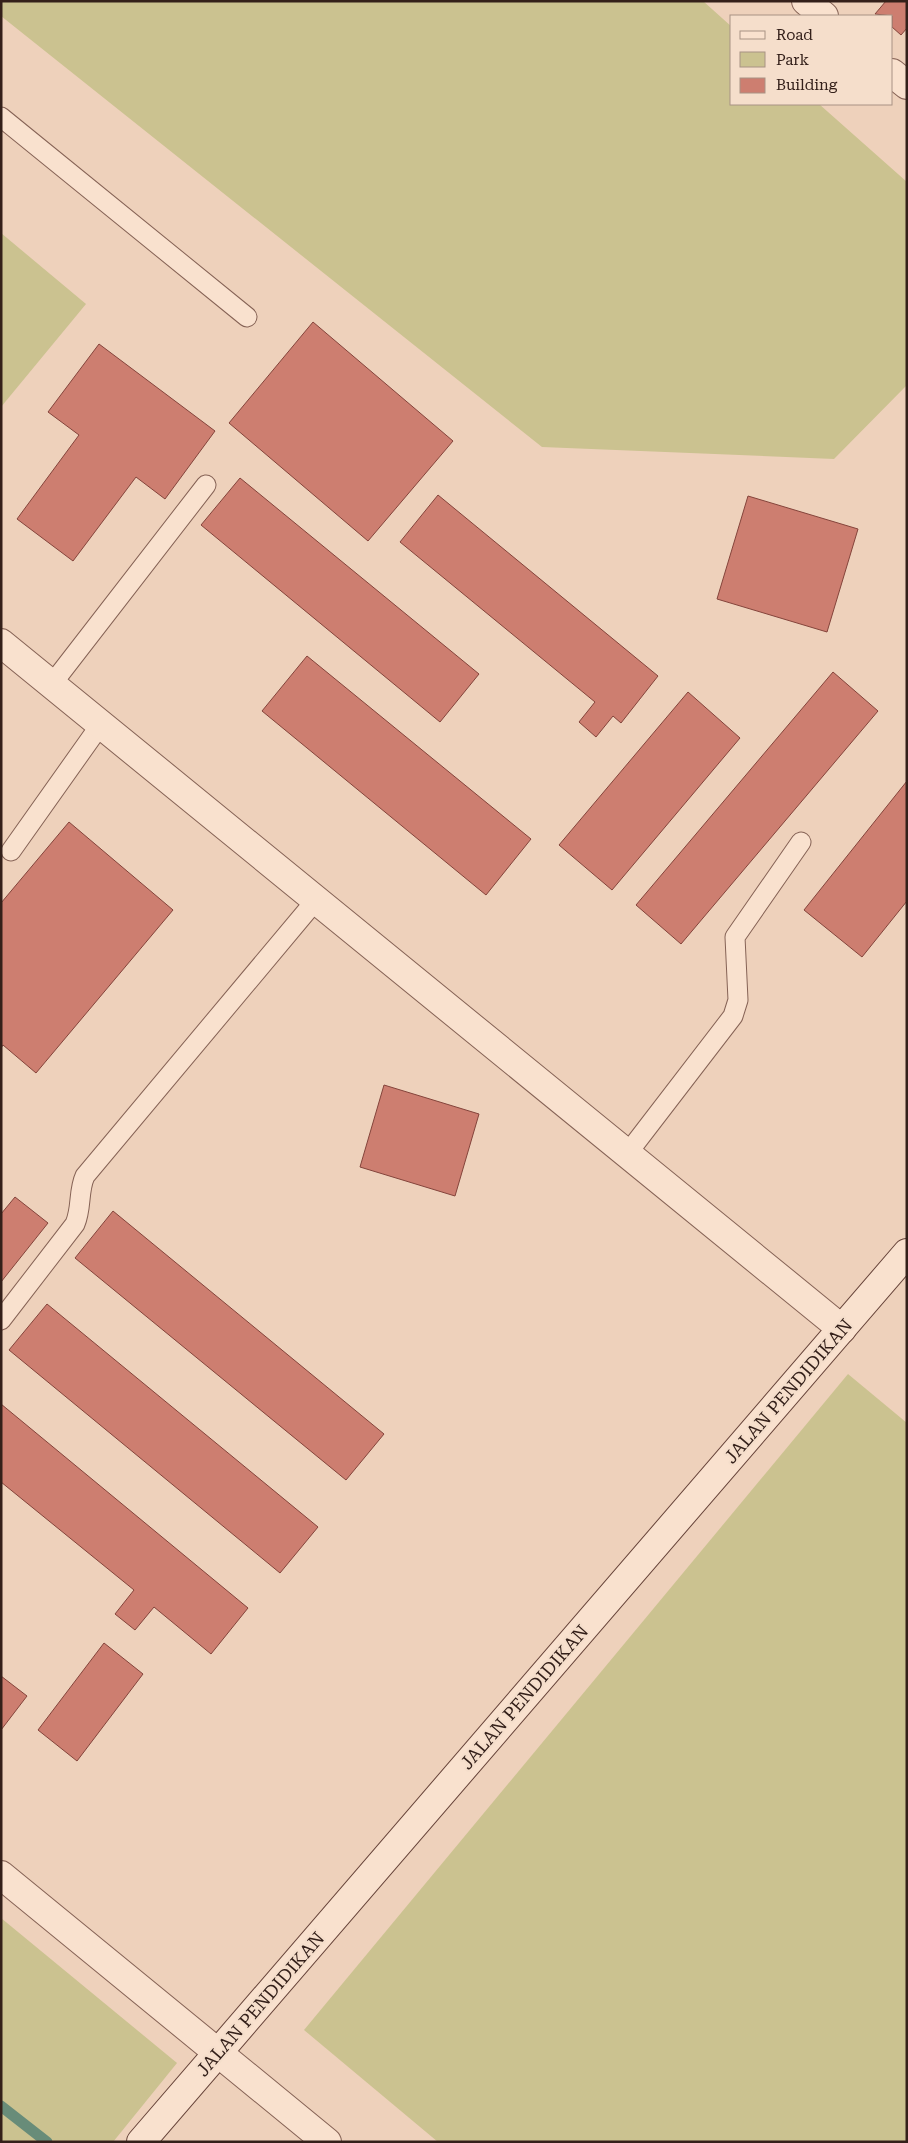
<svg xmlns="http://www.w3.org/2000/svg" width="908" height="2143" font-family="'Roboto Serif',serif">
<rect width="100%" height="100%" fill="#eed1bb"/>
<g fill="#cbc290">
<polygon points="1,1 703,1 732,27 732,104 819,104 907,182 907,385 834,459 542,447 1,16"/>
<polygon points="1,233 86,304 1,407"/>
<polygon points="848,1374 907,1423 907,2142 438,2142 304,2030"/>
<polygon points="1,1918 177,2063 113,2142 1,2142"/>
</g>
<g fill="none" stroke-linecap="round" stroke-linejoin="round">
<polyline stroke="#688c79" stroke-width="11" points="1,2106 47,2142"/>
</g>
<g fill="#cd7e70" stroke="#84443b">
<polygon points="886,1 907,1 907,28 901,35 892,27 892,16 875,14"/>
<polygon points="313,322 453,441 368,541 229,423"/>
<polygon points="99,344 215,431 165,499 136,477 73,561 17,519 79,435 48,412"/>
<polygon points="240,478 479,674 440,722 201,525"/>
<polygon points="438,495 658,676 621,723 613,716 596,737 579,722 595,702 400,542"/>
<polygon points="748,496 858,529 827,632 717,599"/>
<polygon points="307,656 531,839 486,895 262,711"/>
<polygon points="833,672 878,711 681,944 636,905"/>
<polygon points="688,692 740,738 612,890 559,845"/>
<polygon points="907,781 907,901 862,957 804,910"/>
<polygon points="69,822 173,910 36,1073 3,1045 1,1048 1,903"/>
<polygon points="384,1085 479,1114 455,1196 360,1167"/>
<polygon points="15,1197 48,1223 1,1282 1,1214"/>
<polygon points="113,1211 384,1434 346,1480 75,1258"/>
<polygon points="47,1304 318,1527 280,1573 9,1350"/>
<polygon points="1,1404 248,1608 211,1654 154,1607 135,1630 115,1614 134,1590 1,1482"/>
<polygon points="104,1643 143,1674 77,1761 38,1730"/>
<polygon points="1,1676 27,1696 1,1730"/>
</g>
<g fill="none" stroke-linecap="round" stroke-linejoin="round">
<g stroke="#856255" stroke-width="21">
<g id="lane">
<polyline points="1,117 247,317"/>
<polyline points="52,684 206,485"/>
<polyline points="11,851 101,724"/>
<polyline points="627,1154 733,1016 738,1000 735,937 801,842"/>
<path d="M 1,1320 L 75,1224 C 82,1208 78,1191 85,1176 L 316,900"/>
</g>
</g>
<g stroke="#856255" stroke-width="30">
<g id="street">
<polyline points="806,1 824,16"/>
<polyline points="892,73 907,85"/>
<polyline points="1,643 842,1329"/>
<polyline points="1,1875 327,2142"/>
</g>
</g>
<g stroke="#664339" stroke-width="30">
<polyline id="secondary" points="141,2142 907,1253"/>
</g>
<use href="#lane" stroke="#f9e1ce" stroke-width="19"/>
<use href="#street" stroke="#f9e1ce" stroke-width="28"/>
<use href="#secondary" stroke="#f9e1ce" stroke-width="28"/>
</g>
<g text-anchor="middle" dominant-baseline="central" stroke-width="4.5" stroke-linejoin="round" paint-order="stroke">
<g font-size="18" fill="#34201a" stroke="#f5decb">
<text transform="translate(788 1391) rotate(-49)">JALAN PENDIDIKAN</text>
<text transform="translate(524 1697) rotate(-49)">JALAN PENDIDIKAN</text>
<text transform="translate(260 2004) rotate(-49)">JALAN PENDIDIKAN</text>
</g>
</g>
<rect width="908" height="2143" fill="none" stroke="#34201a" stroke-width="5"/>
<rect x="730" y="15" width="162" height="90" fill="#f5decb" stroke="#a89284"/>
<rect x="740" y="31" width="25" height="8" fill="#f9e1ce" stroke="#a89284"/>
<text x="776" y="40" font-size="15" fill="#34201a">Road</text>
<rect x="740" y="52" width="25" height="15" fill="#cbc290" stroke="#a89284"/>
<text x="776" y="65" font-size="15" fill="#34201a">Park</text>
<rect x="740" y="78" width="25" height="15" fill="#cd7e70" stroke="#a89284"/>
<text x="776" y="90" font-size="15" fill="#34201a">Building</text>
</svg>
